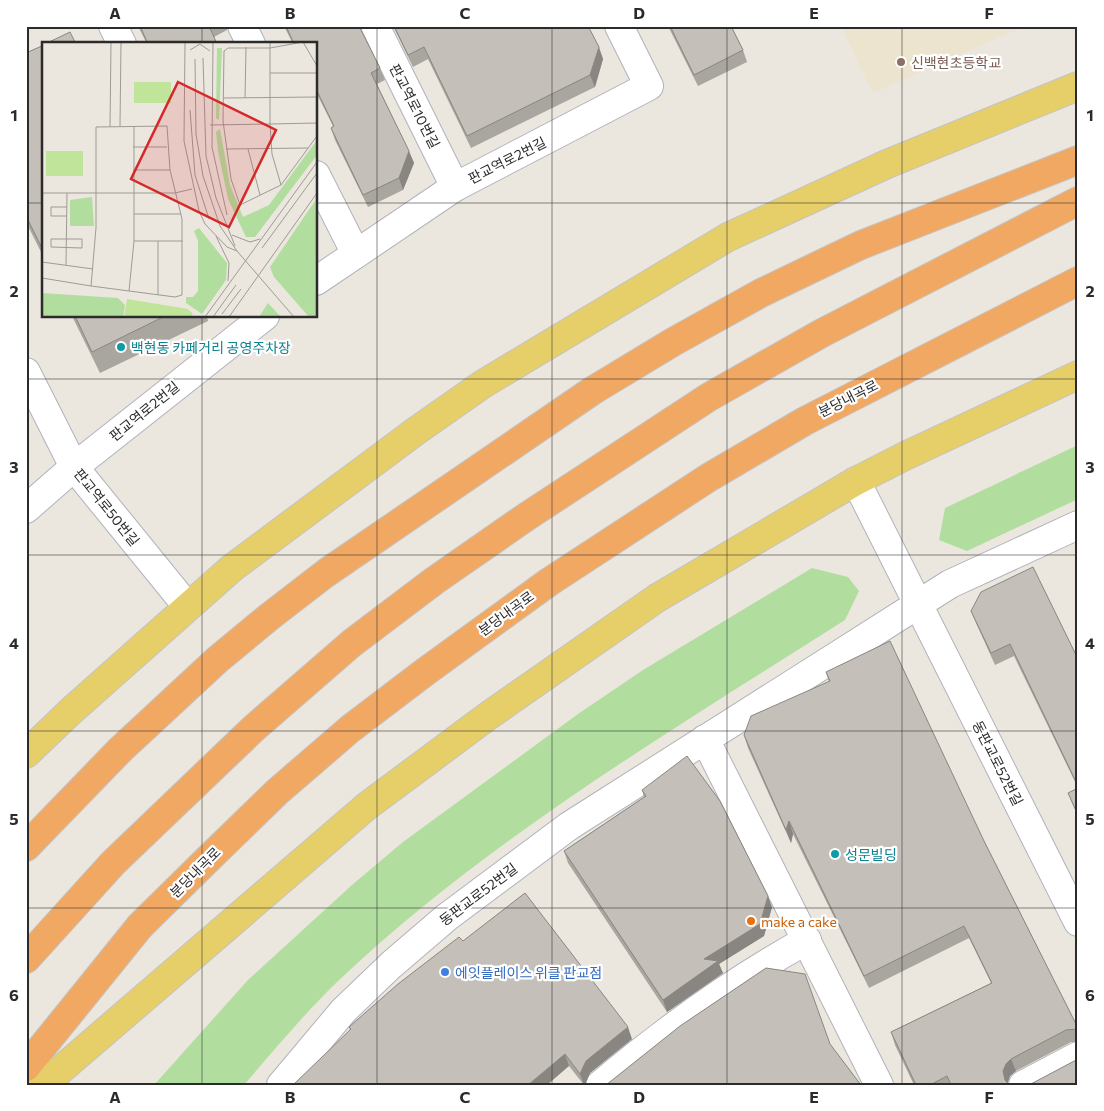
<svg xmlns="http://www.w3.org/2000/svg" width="1104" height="1111" font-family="Commissioner,'Noto Sans KR',sans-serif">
<rect width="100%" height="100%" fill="#ebe6de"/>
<polygon fill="#ece4cf" points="841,26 1025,26 873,93"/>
<g fill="#b1de9f">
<polygon points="1078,445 1078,499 967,551 939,540 945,508"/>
<path d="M 812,568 L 848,577 L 859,591 L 845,620 C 671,731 488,839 337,982 C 304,1014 274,1050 244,1085 L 154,1085 L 248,980 L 352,885 L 403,842 L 578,714 L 643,670 Z"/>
</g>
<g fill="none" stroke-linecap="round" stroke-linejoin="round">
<g stroke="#b1b3bd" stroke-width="30">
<g id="street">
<polyline points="113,26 122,44"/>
<polyline points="242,26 251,44"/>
<polyline points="375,26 455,187"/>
<polyline points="316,175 356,254"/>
<polyline points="316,281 455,187 649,86 619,26"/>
<polyline points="26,372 74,467 187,606"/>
<polyline points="856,481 1078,922"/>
<polyline points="26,509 74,467 265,316"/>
<polyline points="705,739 879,1085"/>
<polyline points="281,1085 344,1010 391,965 447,917 569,826 950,584 1078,525"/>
<path d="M 600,1085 C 665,1030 733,981 807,940"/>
<polyline points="1023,1085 1078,1056"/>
</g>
</g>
<g stroke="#c4c4c4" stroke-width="30">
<g id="primary">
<polyline points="26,754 71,711 232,568 416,431 483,384 728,237 887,164 1078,86"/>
<polyline points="43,1085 367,806 488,716 657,598 856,481 905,456 1078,375"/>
</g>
</g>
<g stroke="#c4c4c4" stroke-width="30">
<g id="highway">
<polyline points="26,847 120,750 217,660 269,617 326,573 592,391 673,342 761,293 861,245 1078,160"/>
<polyline points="26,959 113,863 253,729 352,643 434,581 526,517 709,397 822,333 1078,201"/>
<polyline points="26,1067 140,926 207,860 277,792 350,729 425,672 549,582 708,478 805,421 1078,281"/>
</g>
</g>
<use href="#street" stroke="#fff" stroke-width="28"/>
<use href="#primary" stroke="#e6cf69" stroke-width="28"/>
<use href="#highway" stroke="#f1a863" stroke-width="28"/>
</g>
<g fill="#a9a59f">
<polygon points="138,26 228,26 227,30 214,37 217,44 147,44"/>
<polygon points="284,26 360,26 380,68 385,80 377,84 414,163 403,190 368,207 335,140 331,128 333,126 316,92 316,44 293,44"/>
<polygon points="393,26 588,26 603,59 595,87 471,148 428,59 413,67"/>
<polygon points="668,26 731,26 743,50 747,62 698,86"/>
<polygon points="44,45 44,258 26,222 26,53"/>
<polygon points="72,316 207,316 208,321 100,373"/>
<polygon points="971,611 1078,659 1078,817 1068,793 1078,788 1014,656 995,665 976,623"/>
<polygon points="826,672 984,841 1078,1028 1078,1042 1071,1042 1016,1071 1010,1076 1008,1083 1009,1085 914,1085 895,1045 891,1032 991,983 969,938 869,988 793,834 791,843 748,748 744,735 829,682"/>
<polygon points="642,790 772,907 764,936 719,964 723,973 667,1012 568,863 564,851 644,797"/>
<polygon points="463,941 632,1039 590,1073 585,1085 584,1085 569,1066 350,1030 349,1027"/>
</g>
<g fill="#898682">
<polygon points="599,47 603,59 595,87 590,75"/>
<polygon points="409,151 414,163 403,190 399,178"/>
<polygon points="789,821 793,834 791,843 786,830"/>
<polygon points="768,896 772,907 764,936 719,964 723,973 667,1012 663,1000"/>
<polygon points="628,1027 632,1039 590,1073 585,1085 584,1085 580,1074 586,1061"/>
<polygon points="565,1054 569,1066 547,1085 528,1085"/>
<polygon points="1011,1059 1016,1071 1010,1076 1007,1084 1005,1080 1003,1071 1006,1064"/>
</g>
<g fill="#c4c0b9" stroke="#898682">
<polygon points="140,26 209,26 217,44 148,44"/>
<polygon points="286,26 359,26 380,68 371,73 409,151 399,178 363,195 331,128 334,126 316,89 316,44 294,44"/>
<polygon points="394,26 588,26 599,47 590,75 467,136 424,47 408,55"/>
<polygon points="670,26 731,26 743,50 694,75"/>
<polygon points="70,32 76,44 45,44"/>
<polygon points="44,45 44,252 26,216 26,53"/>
<polygon points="75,316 165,316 92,352"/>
<polygon points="1033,567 1078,659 1078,786 1010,644 991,653 971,611 981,592"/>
<polygon points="890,641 984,841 1078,1028 1078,1029 1066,1030 1011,1059 1006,1064 1003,1071 1005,1080 1009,1085 951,1085 947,1076 930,1085 916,1085 891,1032 992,983 964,926 864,976 789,821 786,830 744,735 751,716 830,681 826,672"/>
<polygon points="687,756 720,801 768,896 760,924 704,959 718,961 663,1000 564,851 646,796 642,790"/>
<polygon points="1078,788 1078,815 1068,793"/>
<polygon points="525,893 628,1027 586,1061 580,1074 565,1054 528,1085 293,1085 351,1029 349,1027 398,984 459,937 463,941"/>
<polygon points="766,968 805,974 830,1044 861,1085 606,1085 680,1026"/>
<polygon points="1078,1059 1078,1085 1029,1085"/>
</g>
<path fill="none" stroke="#2b2b2b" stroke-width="1" stroke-opacity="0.55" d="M 202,26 L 202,44M 377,26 L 377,1085M 552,26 L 552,1085M 727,26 L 727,1085M 902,26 L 902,1085M 26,203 L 44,203M 316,203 L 1078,203M 202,316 L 202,1085M 26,379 L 1078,379M 26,555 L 1078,555M 26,731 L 1078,731M 26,908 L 1078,908"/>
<circle fill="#8d6e63" stroke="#fff" stroke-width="2" cx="901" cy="62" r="5"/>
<g fill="#0f9aa8" stroke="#fff" stroke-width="2">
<circle cx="121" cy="347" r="5"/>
<circle cx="835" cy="854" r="5"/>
</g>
<circle fill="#e8710a" stroke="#fff" stroke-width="2" cx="751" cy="921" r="5"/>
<circle fill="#3f7fe0" stroke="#fff" stroke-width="2" cx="445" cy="972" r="5"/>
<g text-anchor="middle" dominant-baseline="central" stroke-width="4.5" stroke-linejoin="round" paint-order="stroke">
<g font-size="14" fill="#785e54" stroke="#fff" text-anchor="start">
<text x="911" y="62">신백현초등학교</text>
</g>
<g font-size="14" fill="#2b2b2b" stroke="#fff">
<text transform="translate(415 106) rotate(63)">판교역로10번길</text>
<text transform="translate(507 160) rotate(-27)">판교역로2번길</text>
<text transform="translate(848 398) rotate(-27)">분당내곡로</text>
<text transform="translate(144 411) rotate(-39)">판교역로2번길</text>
<text transform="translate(107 507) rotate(51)">판교역로50번길</text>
<text transform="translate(506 613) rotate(-36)">분당내곡로</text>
<text transform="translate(998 763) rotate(63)">동판교로52번길</text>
<text transform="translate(195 872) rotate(-45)">분당내곡로</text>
<text transform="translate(478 894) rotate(-37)">동판교로52번길</text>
</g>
<g font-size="14" fill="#0d838f" stroke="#fff" text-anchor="start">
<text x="131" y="347">백현동 카페거리 공영주차장</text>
<text x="845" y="854">성문빌딩</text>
</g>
<g font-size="14" fill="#c56008" stroke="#fff" text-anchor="start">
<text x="761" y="921">make a cake</text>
</g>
<g font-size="14" fill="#366cbe" stroke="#fff" text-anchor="start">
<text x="455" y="972">에잇플레이스 위클 판교점</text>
</g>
</g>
<g transform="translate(42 42)">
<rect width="275" height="275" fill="#ebe6de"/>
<path d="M 175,6 L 180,6 L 177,78 L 174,76 ZM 178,87 L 188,143 L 201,175 L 227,163 L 275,98 L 275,113 L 213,195 L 204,195 L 186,157 L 176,109 L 174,90 ZM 50,155 L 52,184 L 28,184 L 28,158 ZM 275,156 L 275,275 L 267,275 L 232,235 L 228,225 ZM 157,186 L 185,221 L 184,238 L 160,272 L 144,261 L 144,255 L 151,255 L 156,249 L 156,199 L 152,189 ZM 0,251 L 76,256 L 83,263 L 81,275 L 0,275 ZM 226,261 L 239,275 L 217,275 Z" fill="#b1de9f"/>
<path d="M 92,40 L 129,40 L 129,61 L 92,61 ZM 4,109 L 41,109 L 41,134 L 4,134 ZM 85,257 L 146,267 L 151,272 L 149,275 L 82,275 Z" fill="#c1e49b"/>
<path fill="none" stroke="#9e9b96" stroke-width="1" d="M 143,0 L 142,99 L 157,169 L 163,182 L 185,205 L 195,209 L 252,275M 171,0 L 170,105 L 185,173M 148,8 L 158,2 L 168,9M 161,16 L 164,114 L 174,156 L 193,204M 153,17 L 154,92 L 161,134 L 178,184 L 195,209M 275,24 L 261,0 L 228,6 L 186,6 L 182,9 L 181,79 L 189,137 L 198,163 L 239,143 L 275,94M 228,31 L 275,31M 181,56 L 275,55M 203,56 L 204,5M 148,68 L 153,133 L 167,177M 168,83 L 228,82 L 228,0M 78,84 L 79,0M 68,85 L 69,0M 91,105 L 125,105M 184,107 L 266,106M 206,107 L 218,153M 91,128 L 128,128M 239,143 L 230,112 L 228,82 L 275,81M 0,151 L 133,151 L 150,147M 25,165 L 9,165 L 9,174 L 25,174M 92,172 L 139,172M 190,193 L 208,200 L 218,197M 174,194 L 187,221 L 186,239M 9,197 L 40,197 L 40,206 L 9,205 ZM 92,199 L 141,199M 220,206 L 275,131M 0,220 L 51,227M 24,223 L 25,151M 0,236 L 49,244 L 133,255 L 140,253 L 140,177 L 128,128 L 125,84 L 54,85 L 54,186 L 49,244M 87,249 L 92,199 L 92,84M 116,253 L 116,199M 180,272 L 199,247M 163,275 L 275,120M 171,275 L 194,243M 187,275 L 275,151"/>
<path fill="#d62828" fill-opacity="0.15" stroke="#d62828" stroke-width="2.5" d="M 136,40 L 234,88 L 187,185 L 89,137 Z"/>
<rect width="275" height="275" fill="none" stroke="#2b2b2b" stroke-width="2.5"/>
</g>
<rect width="1104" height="1111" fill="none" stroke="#ffffff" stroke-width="55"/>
<rect x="28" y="28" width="1048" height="1056" fill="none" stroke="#2b2b2b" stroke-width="2"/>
<g font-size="16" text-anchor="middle" font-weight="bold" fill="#2b2b2b">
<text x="115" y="19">A</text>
<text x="290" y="19">B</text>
<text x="465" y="19">C</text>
<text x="639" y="19">D</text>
<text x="814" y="19">E</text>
<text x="989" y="19">F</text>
<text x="14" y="121">1</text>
<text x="1090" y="121">1</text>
<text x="14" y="297">2</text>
<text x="1090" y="297">2</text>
<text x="14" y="473">3</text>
<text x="1090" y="473">3</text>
<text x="14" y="649">4</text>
<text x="1090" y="649">4</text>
<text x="14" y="825">5</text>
<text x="1090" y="825">5</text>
<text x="14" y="1001">6</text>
<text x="1090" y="1001">6</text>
<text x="115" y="1103">A</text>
<text x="290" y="1103">B</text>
<text x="465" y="1103">C</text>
<text x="639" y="1103">D</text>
<text x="814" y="1103">E</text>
<text x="989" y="1103">F</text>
</g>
</svg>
